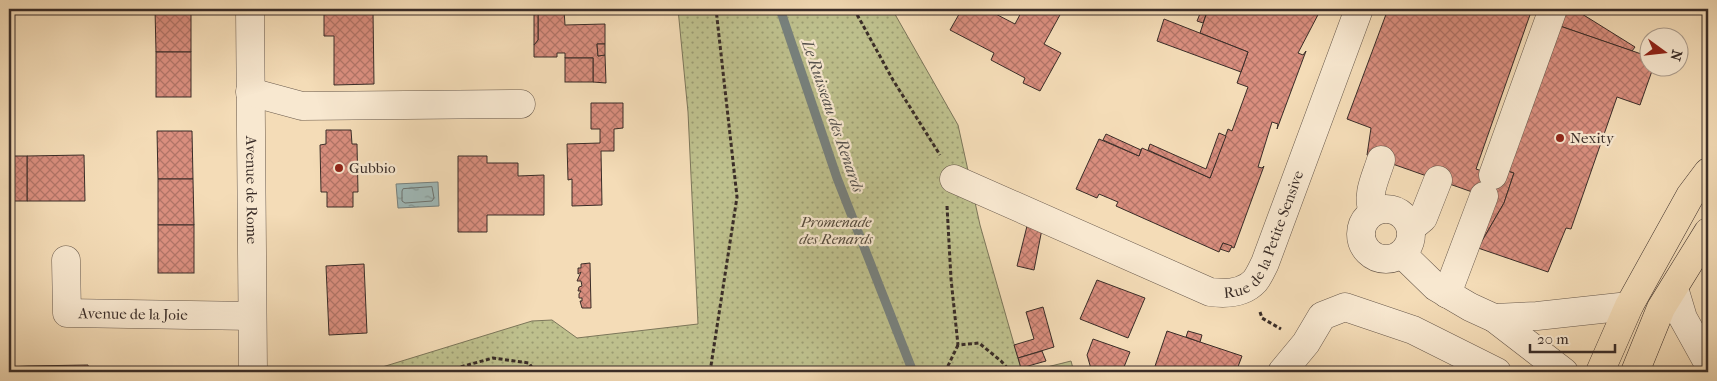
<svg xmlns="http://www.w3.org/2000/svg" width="1717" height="381" font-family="'IM FELL French Canon',serif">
<defs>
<pattern id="grass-dots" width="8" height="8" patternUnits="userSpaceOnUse" patternTransform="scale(1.25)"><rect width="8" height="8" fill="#bec08d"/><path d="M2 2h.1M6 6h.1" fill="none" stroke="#9b9c73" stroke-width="1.8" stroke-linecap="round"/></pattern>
<pattern id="water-ripples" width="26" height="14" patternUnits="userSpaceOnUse" patternTransform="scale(1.25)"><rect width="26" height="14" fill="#9fb9b8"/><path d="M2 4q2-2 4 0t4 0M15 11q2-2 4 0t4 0" fill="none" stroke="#839796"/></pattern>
<pattern id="building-cross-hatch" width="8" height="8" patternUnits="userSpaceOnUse" patternTransform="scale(1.25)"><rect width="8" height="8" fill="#d98e7e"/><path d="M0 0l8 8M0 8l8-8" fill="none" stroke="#b17467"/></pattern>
</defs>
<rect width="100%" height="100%" fill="#f4dcb7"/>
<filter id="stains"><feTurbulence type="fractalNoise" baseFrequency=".004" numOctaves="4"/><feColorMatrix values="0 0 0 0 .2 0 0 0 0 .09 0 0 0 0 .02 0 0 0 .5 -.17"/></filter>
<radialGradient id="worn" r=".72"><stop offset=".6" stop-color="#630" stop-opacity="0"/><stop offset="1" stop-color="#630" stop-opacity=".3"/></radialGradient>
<g fill="url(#grass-dots)" stroke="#7c765a">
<polygon points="678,9 892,9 958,125 980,225 1022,372 366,372 532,321 552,320 577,338 698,324 688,112"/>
<polygon points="1071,361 1074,372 1027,372"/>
</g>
<polygon fill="url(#water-ripples)" stroke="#77817e" points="438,182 439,206 398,208 396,184"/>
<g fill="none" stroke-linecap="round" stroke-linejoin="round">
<polygon stroke="#6c7370" stroke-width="1" points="432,187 434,198 432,201 405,203 402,201 402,191 403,189"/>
<polyline stroke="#77817e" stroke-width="9" points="780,9 837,178 913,372"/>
</g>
<g fill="url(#building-cross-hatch)" stroke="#3a2d28">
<polygon points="155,9 191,9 191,52 156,52"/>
<polygon points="540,9 563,9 564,10 565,25 605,24 605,44 597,44 598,56 605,55 606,83 593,82 593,58 565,58 565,53 557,53 557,57 534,57 534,45 538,40 538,11"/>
<polygon points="962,9 986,9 1015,24 1023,9 1054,9 1061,13 1044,44 1061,53 1040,91 1023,83 1025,78 991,60 994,53 950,30"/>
<polygon points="1202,9 1208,9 1203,23 1197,21"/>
<polygon points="1208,9 1321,9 1298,53 1303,55 1306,51 1277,129 1278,124 1272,122 1258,167 1262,168 1264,166 1234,248 1223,243 1219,252 1116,206 1118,202 1099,194 1097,198 1076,189 1099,139 1139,156 1142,148 1210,178 1228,129 1232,131 1248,87 1237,83 1248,52 1200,33"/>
<polygon points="1388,9 1532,9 1476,169 1503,178 1505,170 1514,173 1504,203 1478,248 1495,200 1367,155 1371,128 1347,119"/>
<polygon points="1562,9 1574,9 1635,47 1632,51 1557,25"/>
<polygon points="324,11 373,11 374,84 334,85 334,36 324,36"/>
<polygon points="534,11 538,11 538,40 534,45"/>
<polygon points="1164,19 1248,52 1241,72 1157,41"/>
<polygon points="1557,25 1650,57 1650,68 1653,68 1640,105 1617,97 1571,229 1566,228 1548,272 1478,248 1504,203 1514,173 1505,170"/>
<polygon points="597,44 605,44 605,55 598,56"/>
<rect x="156" y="52" width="35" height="45"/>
<rect x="565" y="58" width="28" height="24"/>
<polygon points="591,103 623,103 623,128 614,129 614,151 601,151 602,205 572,206 572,179 568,180 567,144 600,143 600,129 591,129"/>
<polygon points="326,130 351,130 352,144 357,144 358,192 353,192 353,207 327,207 327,192 321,192 320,145 326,144"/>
<polygon points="157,131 192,131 193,179 158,179"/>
<polygon points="1219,133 1226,136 1210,178 1148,150 1150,144 1206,169"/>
<polygon points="1106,134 1141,150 1139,156 1103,140"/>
<polygon points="84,155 85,201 27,201 27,156"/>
<rect x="9" y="156" width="18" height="45"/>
<polygon points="458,156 487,156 487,163 518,163 518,176 544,175 544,215 487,215 487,232 458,232"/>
<polygon points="158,179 193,179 194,225 158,225"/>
<rect x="158" y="225" width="36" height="48"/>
<polygon points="1027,226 1042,229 1034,270 1017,266"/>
<polygon points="1223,243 1232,246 1229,252 1220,249"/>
<polygon points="590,263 591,308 582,308 580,301 582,301 582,298 579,298 579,294 581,291 578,291 579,287 582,286 581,281 577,281 581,272 578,274 578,268 581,268 581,264"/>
<polygon points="364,264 367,333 329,335 326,266"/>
<polygon points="1097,280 1145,298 1128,338 1080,319"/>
<polygon points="1043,307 1054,347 1018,358 1014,345 1034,339 1026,312"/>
<polygon points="1167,331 1242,356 1236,372 1163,372 1154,369"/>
<polygon points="1188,331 1202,335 1200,342 1186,337"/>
<polygon points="1093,339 1130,352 1122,372 1092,372 1087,355"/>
<polygon points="1042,351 1046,361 1021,368 1018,358"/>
<polygon points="88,365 89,372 29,372 28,366"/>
<polygon points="28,366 29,372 9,372 9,367"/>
</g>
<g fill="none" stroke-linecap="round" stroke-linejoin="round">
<g stroke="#68594c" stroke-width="29">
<g id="minor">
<path id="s1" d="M 250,9 L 253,372"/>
<polyline points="250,92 302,106 521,104"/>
<polyline points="1493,175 1553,9"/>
<path id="s2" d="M 954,179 L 1210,292 C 1225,294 1244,293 1255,281 C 1259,276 1262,269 1265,263 L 1359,9"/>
<circle cx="1386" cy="234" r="25"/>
<path d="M 1373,212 C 1366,194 1376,177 1381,160"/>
<polyline points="1411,228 1423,218 1438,180"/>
<polyline points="1402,254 1436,287 1470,307 1494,318 1564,372"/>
<path id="s3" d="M 66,260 L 67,313 L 252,316"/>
<polyline points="1674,288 1683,318 1708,363"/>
<polyline points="1447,294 1484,196"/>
<polyline points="1494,318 1537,316 1629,306"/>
<polyline points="1282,372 1306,343 1322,316 1345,307 1413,330 1497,372"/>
</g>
</g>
<g stroke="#3a2d28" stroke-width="29">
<g id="major">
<polyline points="1600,372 1629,306 1690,196 1708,172"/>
<polyline points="1635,372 1661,308 1708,232"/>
</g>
</g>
<g stroke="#3a2d28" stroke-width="3" stroke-dasharray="4 2.5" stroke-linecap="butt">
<polyline points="854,9 893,80 940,155"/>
<polyline points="947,206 951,279 958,345 979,343 1001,361 1011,372"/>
<polyline points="1260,312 1262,318 1281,329"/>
<polyline points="442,372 493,358 529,363 535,372"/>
<polyline points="710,372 737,197 716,9"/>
<polyline points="945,372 958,345"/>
</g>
<use href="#minor" stroke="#f8e8d0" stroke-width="28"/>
<use href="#major" stroke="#f4dcb7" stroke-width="28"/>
</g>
<g fill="#8f2418" stroke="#f8e8d0" stroke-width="2">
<circle cx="1560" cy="138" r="5"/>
<circle cx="339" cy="168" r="5"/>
</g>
<g text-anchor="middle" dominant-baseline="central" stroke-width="4.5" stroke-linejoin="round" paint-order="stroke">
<g font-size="15" fill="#3a2d28" stroke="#f8e8d0" text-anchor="start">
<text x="1570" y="138">Nexity</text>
<text x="349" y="168">Gubbio</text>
</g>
<g font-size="15" fill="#3a2d28" stroke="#f8e8d0">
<text stroke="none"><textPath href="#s1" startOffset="181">Avenue de Rome</textPath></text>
<text stroke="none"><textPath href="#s2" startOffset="370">Rue de la Petite Sensive</textPath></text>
<text stroke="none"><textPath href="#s3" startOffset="119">Avenue de la Joie</textPath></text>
</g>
<g font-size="15" font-style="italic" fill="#544a3c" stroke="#f8e8d0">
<text x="836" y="222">Promenade<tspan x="836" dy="17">des Renards</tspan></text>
</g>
<g font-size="16" font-style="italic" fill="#53504c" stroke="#f8e8d0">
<text transform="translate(833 116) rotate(71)">Le Ruisseau des Renards</text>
</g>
</g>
<rect width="1717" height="381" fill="none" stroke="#f4dcb7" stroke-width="30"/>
<rect x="10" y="10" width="1697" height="361" fill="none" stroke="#3a2d28" stroke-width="2.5"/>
<rect x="15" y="15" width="1687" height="351" fill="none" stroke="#3a2d28"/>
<g transform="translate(1664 52) rotate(105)"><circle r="24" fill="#f8e8d0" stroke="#ac9d8d"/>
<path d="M0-4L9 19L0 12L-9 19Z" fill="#8f2418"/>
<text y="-8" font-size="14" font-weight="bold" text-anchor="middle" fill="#3a2d28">N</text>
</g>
<path d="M1530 344v8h85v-8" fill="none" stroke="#3a2d28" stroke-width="2.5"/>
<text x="1537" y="344" font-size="15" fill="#3a2d28" stroke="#f8e8d0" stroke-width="4" paint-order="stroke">20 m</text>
<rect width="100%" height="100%" filter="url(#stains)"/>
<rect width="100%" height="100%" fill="url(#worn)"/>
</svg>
